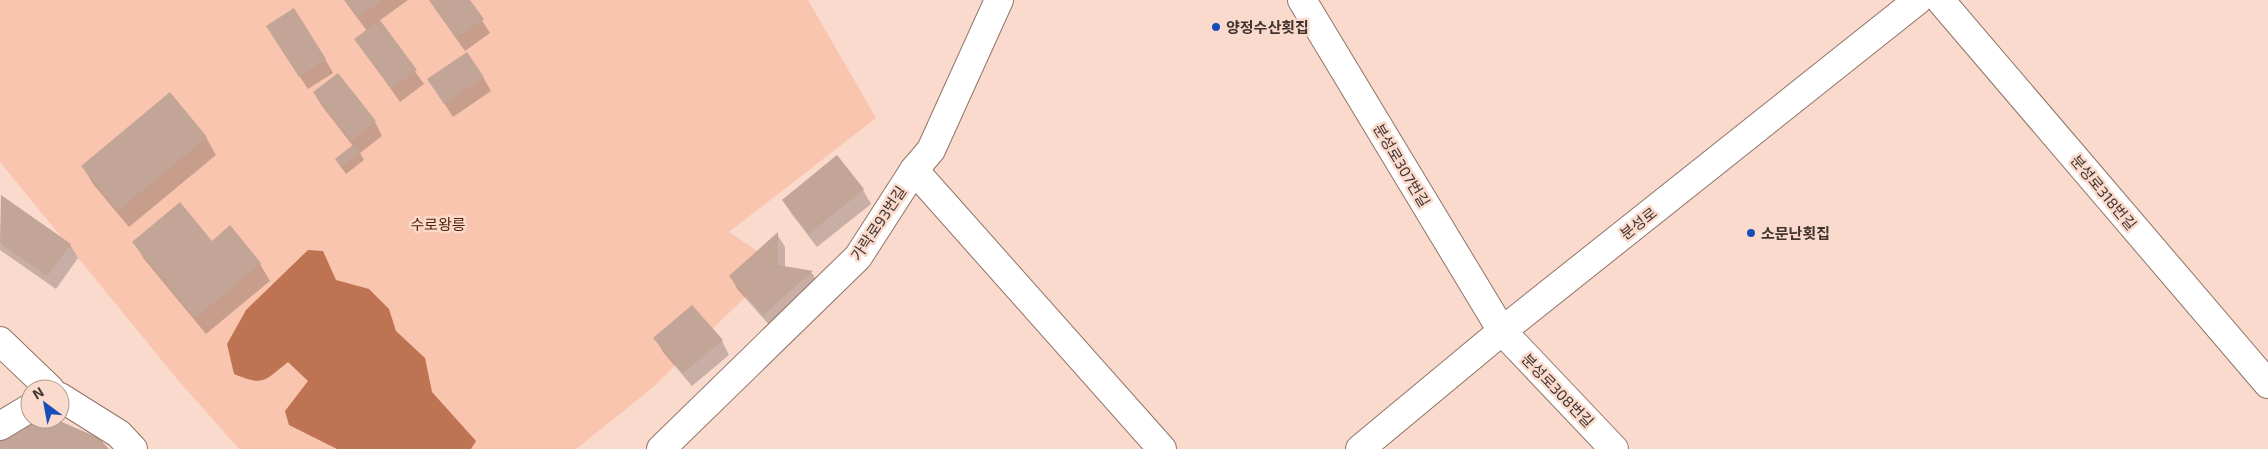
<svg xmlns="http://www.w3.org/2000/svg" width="2268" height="449" font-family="'Exo 2','Noto Sans KR',sans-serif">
<rect width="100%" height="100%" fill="#fadacd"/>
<polygon fill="#f9c5af" points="0,0 808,0 876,118 729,232 778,265 651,389 576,449 239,449 177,379 0,162"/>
<path fill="#be7352" d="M 308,250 L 323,251 L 336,280 L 369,289 L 389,309 L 396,331 L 425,358 L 432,392 L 476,441 L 471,449 L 337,449 L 289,425 L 285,411 L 308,381 L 288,362 C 265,380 265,387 234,374 L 227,344 L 246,310 Z"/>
<g fill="#0003">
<polygon points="344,0 408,0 379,21 424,84 400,102 356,39 367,31"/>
<polygon points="429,0 469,0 490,33 465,51"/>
<polygon points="276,40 325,59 333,73 308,89"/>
<polygon points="483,77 491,91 453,117 429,80"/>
<polygon points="314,93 375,122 382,136 360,153 364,160 346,174 336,160 353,146 322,106"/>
<polygon points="206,137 216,155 129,227 93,184 83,167"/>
<polygon points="837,157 863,190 871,204 817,247 791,213 783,200"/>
<polygon points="2,197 70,245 78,258 56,289 0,250"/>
<polygon points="230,227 260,264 270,281 206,334 144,259 134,242 212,242"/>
<polygon points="777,234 785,247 785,268 812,273 820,286 772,328 738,290 730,276"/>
<polygon points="655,338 722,341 729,355 692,386 663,352"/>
</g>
<g fill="#c3a598">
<polygon points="345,0 382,0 358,18"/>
<polygon points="429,0 470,0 484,19 456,38"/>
<polygon points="294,8 326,59 299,77 266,26"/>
<polygon points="380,20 417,70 391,89 354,39"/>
<polygon points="467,52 484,77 444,104 427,79"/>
<polygon points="338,73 376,121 351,141 313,92"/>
<polygon points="170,92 207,137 118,211 81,166"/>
<polygon points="354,144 361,152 341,167 335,159"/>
<polygon points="837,155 864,189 809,234 782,200"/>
<polygon points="1,195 71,244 47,276 0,243"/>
<polygon points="180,202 212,241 230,225 261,263 195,318 132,242"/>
<polygon points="778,232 778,265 813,271 763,315 729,276"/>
<polygon points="692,305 723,340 683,373 653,338"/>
<polygon points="33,419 55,419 99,438 109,449 0,449 0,441"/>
</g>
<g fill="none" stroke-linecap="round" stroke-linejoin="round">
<g stroke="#907468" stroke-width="30">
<g id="minor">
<polyline points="1302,0 1502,331 1614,449"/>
<polyline points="1940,0 2268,384"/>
<polyline points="914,170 1162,449"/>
<polyline points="0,341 50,389"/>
<polyline points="60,397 119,434 133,449"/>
<polyline points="0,426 30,408"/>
<polyline points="661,449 858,257 914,170 931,150 999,0"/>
</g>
</g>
<g stroke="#907468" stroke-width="30">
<polyline id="major" points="1360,449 1502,331 1918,0"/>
</g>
<use href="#minor" stroke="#fff" stroke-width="28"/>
<use href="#major" stroke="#fff" stroke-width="28"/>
</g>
<g fill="#174db9" stroke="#fadacd" stroke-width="2">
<circle cx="1216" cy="27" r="5"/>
<circle cx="1751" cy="233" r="5"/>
</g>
<g text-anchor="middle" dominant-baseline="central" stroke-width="5" stroke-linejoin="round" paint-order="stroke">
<g font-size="15" font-weight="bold" fill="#41342f" stroke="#fadacd" text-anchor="start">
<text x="1226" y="27">양정수산횟집</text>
<text x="1761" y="233">소문난횟집</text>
</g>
<g font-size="15" fill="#41342f" stroke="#fadacd">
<text transform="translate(1402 165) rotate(59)">분성로307번길</text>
<text transform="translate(2104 192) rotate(50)">분성로318번길</text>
<text transform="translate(878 223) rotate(-56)">가락로93번길</text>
<text transform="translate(1638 223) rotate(-38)">분성로</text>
<text transform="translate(1558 390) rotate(46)">분성로308번길</text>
</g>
<g font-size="15" fill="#532209" stroke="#fadacd">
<text x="438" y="224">수로왕릉</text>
</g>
</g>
<g transform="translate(45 404) rotate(328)"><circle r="24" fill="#fadacd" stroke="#b0988e"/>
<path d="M0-4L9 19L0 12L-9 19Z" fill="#174db9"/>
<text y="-8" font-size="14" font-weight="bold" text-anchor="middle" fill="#41342f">N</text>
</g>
</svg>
